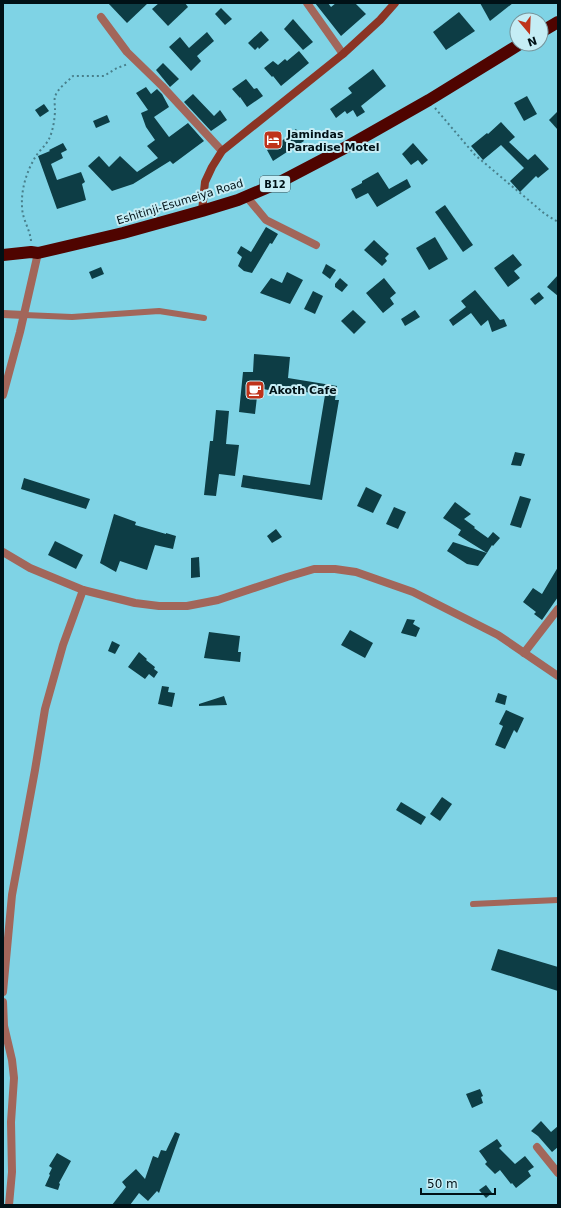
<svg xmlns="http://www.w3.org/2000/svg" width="561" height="1208" font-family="'DejaVu Sans',sans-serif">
<rect width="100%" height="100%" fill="#7fd3e5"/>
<g fill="#0d3d45">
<polygon points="108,3 148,3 127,23"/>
<polygon points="159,3 185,3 188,7 168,26 152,9"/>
<polygon points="315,3 328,3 331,7 336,3 355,3 366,14 341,36"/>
<polygon points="480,3 513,3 490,21"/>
<polygon points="221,8 232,19 225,25 215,14"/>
<polygon points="459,12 475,31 446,50 433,32"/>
<polygon points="293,19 313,42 303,50 284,29"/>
<polygon points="261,31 269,40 259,49 258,47 255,50 248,43"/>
<polygon points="207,32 214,41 197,56 201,61 191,71 169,47 180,37 189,48"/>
<polygon points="299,51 309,63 281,86 273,76 272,77 264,68 273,61 278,65 285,59 287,61"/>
<polygon points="163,63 179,79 170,87 156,70"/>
<polygon points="373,69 386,86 361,106 365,112 357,117 353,110 347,114 345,111 336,118 330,109 352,93 348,88"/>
<polygon points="246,79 254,89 257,88 263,96 247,107 240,97 240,98 232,89"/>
<polygon points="146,87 151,94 157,89 162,94 169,107 154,117 169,137 188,123 204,141 173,164 170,161 133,184 112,191 88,166 99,156 109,167 120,156 137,172 158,158 147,146 155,140 146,127 141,113 148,110 136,93"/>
<polygon points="193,94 214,116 220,110 227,120 211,131 184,102"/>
<polygon points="527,96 537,114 524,121 514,103"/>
<polygon points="44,104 49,111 40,117 35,110"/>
<polygon points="558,111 558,130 549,120"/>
<polygon points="107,115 110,122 96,128 93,121"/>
<polygon points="501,122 515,137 509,142 528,160 535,154 549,169 538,178 536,176 520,192 510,181 524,168 501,145 483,160 471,146 487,133 488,134"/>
<polygon points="296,129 304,141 273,161 267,150 289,136 288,135"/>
<polygon points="63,143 67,150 61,153 63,158 51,164 57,180 81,172 85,182 82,184 86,200 57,209 38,156 50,151 49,150"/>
<polygon points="413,143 428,160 422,165 418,160 411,165 402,154"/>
<polygon points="378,172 389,189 407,179 411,187 377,207 368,193 356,199 351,189 362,183 362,181"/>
<polygon points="445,205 473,245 463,252 435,212"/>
<polygon points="266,227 278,234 272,244 270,243 252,273 244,271 238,266 242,257 237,253 241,246 251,252"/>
<polygon points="435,237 448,259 429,270 416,248"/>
<polygon points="374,240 389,254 385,258 387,261 382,266 364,250"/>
<polygon points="513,254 522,265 514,271 520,278 508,287 494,268"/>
<polygon points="326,264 336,270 330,279 322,273"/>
<polygon points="101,267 104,274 92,279 89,272"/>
<polygon points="287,272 303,280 290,304 260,293 271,278 282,283"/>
<polygon points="558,275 558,296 547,287"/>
<polygon points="340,278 348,285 342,292 335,287 335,284"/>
<polygon points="384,278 396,293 390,298 394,304 383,313 366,293"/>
<polygon points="475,290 500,320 504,319 507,326 492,332 488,320 481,326 471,313 453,326 449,320 466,307 461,301"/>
<polygon points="313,291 323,296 315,314 304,309"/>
<polygon points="539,292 544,298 535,305 530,299"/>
<polygon points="353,310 366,322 354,334 341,321"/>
<polygon points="415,310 420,317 405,326 401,319"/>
<polygon points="254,354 290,357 288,378 337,386 335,400 339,400 322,500 241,487 243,475 310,485 325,395 280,388 279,392 258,388 255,414 239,412 243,372 253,372"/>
<polygon points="216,410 229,411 226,444 239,445 235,476 219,474 216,496 204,495 210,441 213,441"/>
<polygon points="515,452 525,454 521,466 511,465"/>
<polygon points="24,478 90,499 86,509 21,489"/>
<polygon points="366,487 382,495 373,513 357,506"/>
<polygon points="520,496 531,499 521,528 510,525"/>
<polygon points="455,502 471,514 464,519 475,527 474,528 488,538 493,532 500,538 493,546 492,545 487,553 458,535 461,530 443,518"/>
<polygon points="394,507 406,512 398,529 386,524"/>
<polygon points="114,514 136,522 135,525 166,534 166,533 176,536 173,549 155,545 147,570 120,561 116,572 100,563"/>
<polygon points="276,529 282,537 272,543 267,536"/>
<polygon points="55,541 83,555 76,569 48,555"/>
<polygon points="453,542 487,553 478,566 467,564 447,551"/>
<polygon points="199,557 200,577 191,578 191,558"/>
<polygon points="558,567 558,597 542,620 534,614 536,612 523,602 533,588 542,594"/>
<polygon points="407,619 415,620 413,624 420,628 416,637 401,633"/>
<polygon points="350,630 373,643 365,658 341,645"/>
<polygon points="209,632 240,636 238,652 241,652 240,662 204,658"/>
<polygon points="112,641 120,645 115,654 108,651"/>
<polygon points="139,652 147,659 146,660 155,667 154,669 158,672 154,678 149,674 145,679 128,667"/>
<polygon points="162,686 169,687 168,692 175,693 172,707 158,704"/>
<polygon points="498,693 507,696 505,705 495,702"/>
<polygon points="224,696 227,705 199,706 199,704"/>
<polygon points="506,710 524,718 517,733 514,730 505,749 495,745 503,726 499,724"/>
<polygon points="442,797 452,804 440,821 430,814"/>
<polygon points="401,802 426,817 421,825 396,810"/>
<polygon points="498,949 558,967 558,991 491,970"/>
<polygon points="480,1089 483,1096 481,1097 483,1103 472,1108 466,1094"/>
<polygon points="541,1121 551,1132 558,1126 558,1147 552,1152 538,1136 531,1131"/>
<polygon points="175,1132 180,1134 159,1193 157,1191 148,1201 139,1193 130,1205 112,1205 126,1187 122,1182 136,1169 145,1179 153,1156 158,1158 161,1150 166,1151"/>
<polygon points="497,1139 502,1146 499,1148 515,1164 525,1156 534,1167 528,1171 531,1176 516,1188 512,1183 511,1184 500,1170 495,1174 485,1164 487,1162 479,1151"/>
<polygon points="57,1153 71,1161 59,1183 60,1184 58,1190 45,1186 50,1175 49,1174 52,1168 49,1166"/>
<polygon points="486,1185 492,1193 486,1198 479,1190"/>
</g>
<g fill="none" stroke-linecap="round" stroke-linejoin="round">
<g stroke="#487f8b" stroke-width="2" stroke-dasharray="2 3" stroke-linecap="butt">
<polyline points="435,108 475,155 545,214 558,222"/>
<path d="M 31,241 C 30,229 22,219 22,206 C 21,189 27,170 36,156 C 40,150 46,145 49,139 C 53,131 55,118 55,109 C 55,106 54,100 55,97 C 57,89 67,82 73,76 L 104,76 L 117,68 L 128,64"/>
</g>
<g stroke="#a2665a" stroke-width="6">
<polyline points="24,315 72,317 159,311 204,318"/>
<polyline points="473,904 558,900"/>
</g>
<g stroke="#a2665a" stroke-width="8">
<polyline points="307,3 343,54"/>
<polyline points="101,17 127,52 162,86 222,151"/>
<polyline points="246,196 266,220 316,245"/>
<polyline points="3,314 24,315"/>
<polyline points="3,395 20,332 38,253"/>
<polyline points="3,552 30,568 83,590 135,603 159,606 187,606 218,600 287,577 314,569 335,569 356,572 413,592 498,635 558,676"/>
<polyline points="524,653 558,609"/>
<polyline points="3,992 12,895 35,770 45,709 63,645 83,590"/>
<polyline points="3,1002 4,1026 12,1060 14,1078 11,1122 12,1172 9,1205"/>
<polyline points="537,1147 558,1173"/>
</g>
<polyline stroke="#8b3525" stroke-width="8" points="202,211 205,182 212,167 222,151 343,54 380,20 395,3"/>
<g stroke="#4f0400" stroke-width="12">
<polyline points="541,32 558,22"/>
<polyline points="3,255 31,252 38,253 123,233 202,211 238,200 278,183 341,150 429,100 520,44"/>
</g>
</g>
<defs>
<g id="hotel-square" transform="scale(1)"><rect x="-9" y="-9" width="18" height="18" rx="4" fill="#bf331a" stroke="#c5edf5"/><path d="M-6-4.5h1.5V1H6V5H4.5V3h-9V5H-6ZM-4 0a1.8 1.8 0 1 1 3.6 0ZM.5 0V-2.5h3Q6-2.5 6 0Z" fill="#fff"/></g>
<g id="cafe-square" transform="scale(1)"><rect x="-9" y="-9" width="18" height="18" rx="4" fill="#bf331a" stroke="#c5edf5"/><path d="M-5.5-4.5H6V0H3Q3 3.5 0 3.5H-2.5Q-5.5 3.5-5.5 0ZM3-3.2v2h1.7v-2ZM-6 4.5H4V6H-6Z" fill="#fff"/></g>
</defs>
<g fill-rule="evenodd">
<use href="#hotel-square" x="273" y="140"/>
<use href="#cafe-square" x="255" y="390"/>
</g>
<g text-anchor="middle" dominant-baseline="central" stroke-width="4" stroke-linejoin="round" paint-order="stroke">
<rect fill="#c5edf5" stroke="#3b5359" stroke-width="1" x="260" y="176" width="30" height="16" rx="3"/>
<g font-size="10" font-weight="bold" fill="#001116">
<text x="275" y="184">B12</text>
</g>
<g font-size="11" font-weight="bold" fill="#001116" stroke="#c5edf5" text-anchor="start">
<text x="287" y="134">Jamindas<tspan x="287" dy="13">Paradise Motel</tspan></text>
<text x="269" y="390">Akoth Cafe</text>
</g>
<g font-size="11" fill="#001116" stroke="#c5edf5">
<text transform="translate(180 202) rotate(-17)">Eshitinji-Esumeiya Road</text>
</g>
</g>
<rect width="561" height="1208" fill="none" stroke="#001116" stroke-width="8"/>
<g transform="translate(529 32) rotate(161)"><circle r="19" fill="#c5edf5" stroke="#76959c"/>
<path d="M0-3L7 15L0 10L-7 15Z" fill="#bf331a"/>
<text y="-6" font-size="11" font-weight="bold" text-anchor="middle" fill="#001116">N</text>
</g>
<path d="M421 1188v6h74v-6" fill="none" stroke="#001116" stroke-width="2"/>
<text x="427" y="1188" font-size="12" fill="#001116" stroke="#c5edf5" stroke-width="3" paint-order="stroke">50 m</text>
</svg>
